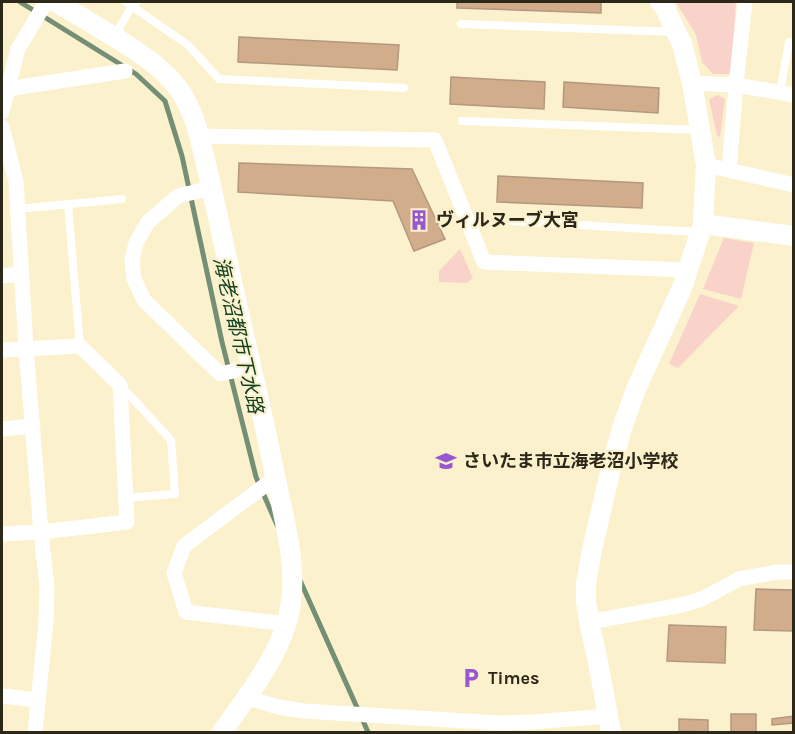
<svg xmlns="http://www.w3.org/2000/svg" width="795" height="734" font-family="Karla,'Noto Sans JP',sans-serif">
<rect width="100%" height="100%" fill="#fcf1cd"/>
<g fill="#f9d3ca">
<polygon points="676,2 736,2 731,74 713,74 702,62 696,35"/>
<polygon points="718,95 725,99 720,137 717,136 709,99"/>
<polygon points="724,238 754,243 741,299 703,289"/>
<polygon points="460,249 473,278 467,283 439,282 439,271"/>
<polygon points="700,294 739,306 678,368 669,364"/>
</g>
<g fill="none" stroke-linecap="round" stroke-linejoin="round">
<g stroke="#748f75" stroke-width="5">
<polyline points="20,2 136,74 165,101 182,156 222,342 256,477 277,525"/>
<polyline points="299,578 368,732"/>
</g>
</g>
<g fill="#d2ad8c" stroke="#b3987f" stroke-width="1.5">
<polygon points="457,2 601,2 601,13 457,8"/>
<polygon points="239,37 399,45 397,70 238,62"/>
<polygon points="451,77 545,82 544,109 450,104"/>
<polygon points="564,82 659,88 658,113 563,107"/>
<polygon points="239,163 412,169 445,239 414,251 393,201 238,192"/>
<polygon points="498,176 643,183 642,208 497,202"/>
<polygon points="756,589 794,590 794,631 754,630"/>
<polygon points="669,625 726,627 725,663 667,661"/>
<rect x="731" y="714" width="25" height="18"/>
<polygon points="794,716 794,723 772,725 772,719"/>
<polygon points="679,719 708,720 708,732 679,731"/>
</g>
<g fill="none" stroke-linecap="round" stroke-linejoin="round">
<g stroke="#fff" stroke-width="8">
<polyline points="126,2 188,45 219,79 404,88"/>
<polyline points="461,24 675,32"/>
<polyline points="115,35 132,6 137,2"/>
<polyline points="780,92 789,42 794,43"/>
<polyline points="462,121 698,130"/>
<polyline points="68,204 80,346"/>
<polyline points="17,209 122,199"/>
<polyline points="511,221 698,232"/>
<polyline points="123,388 171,440 175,494 126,498"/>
</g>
<g stroke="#fff" stroke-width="15">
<polyline points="692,83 736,85 794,95"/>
<polyline points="2,86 7,89 125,71"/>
<polyline points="2,112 18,49 46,2"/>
<polyline points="2,127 16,181 26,348 41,532 47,587 46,622 35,732"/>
<polyline points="199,136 435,140 484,262 688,270"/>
<polyline points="706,165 794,185"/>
<polyline points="729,170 736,85 745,2"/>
<polyline points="211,188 178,196 148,222 136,243 132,260 134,279 144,300 220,374 251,367"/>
<polyline points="2,276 21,274"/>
<polyline points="2,350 80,346 120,385 127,522 41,532 2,534"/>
<polyline points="2,429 33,426"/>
<polyline points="276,477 184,546 174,573 186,612 287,624"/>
<polyline points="589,622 682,605 702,599 739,579 777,572 794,572"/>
<polyline points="2,696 38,700"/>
<polyline points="246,697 278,707 304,711 498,723 532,722 608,716"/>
</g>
<g stroke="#fff" stroke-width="20">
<path d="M 56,2 C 77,14 97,27 118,39 C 141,54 164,68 180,91 C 196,114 201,144 208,172 C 218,216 227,260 237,304 C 251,366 266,428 278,490 C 286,527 296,564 291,602 C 285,651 249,693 222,732"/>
<polyline points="703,224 794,236"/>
<polyline points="611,732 598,662 589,622 586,601 586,584 592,550 611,468 623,425 636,389 682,288 703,224 706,165 692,83 682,44 665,8 660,2"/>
</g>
</g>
<defs>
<g id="building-bare" transform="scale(1.62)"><path d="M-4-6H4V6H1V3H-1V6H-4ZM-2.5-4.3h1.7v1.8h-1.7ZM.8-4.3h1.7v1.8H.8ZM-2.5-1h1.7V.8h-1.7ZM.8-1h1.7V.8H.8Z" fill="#9758cf" stroke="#fcf1cd" stroke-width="2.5" paint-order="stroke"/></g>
<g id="school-bare" transform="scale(1.62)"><path d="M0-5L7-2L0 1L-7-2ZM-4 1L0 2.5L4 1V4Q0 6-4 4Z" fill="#9758cf" stroke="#fcf1cd" stroke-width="2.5" paint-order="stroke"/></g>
<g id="parking-bare" transform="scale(1.62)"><path d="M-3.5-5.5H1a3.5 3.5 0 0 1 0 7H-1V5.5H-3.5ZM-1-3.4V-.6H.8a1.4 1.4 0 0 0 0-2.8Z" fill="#9758cf" stroke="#fcf1cd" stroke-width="2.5" paint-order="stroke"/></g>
</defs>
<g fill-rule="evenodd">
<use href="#building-bare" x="419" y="220"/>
<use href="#school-bare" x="446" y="461"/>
<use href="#parking-bare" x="471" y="678"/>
</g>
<g text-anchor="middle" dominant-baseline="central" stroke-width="4.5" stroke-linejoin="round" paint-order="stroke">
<g font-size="18" font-weight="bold" fill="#2b2719" stroke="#fcf1cd" text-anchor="start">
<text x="436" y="220">ヴィルヌーブ大宮</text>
<text x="463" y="461">さいたま市立海老沼小学校</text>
<text x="488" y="678">Times</text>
</g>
<g font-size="20" font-style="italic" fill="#134223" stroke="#fcf1cd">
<text transform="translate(238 335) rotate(77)">海老沼都市下水路</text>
</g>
</g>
<rect width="795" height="734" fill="none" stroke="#2b2719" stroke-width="6"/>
</svg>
